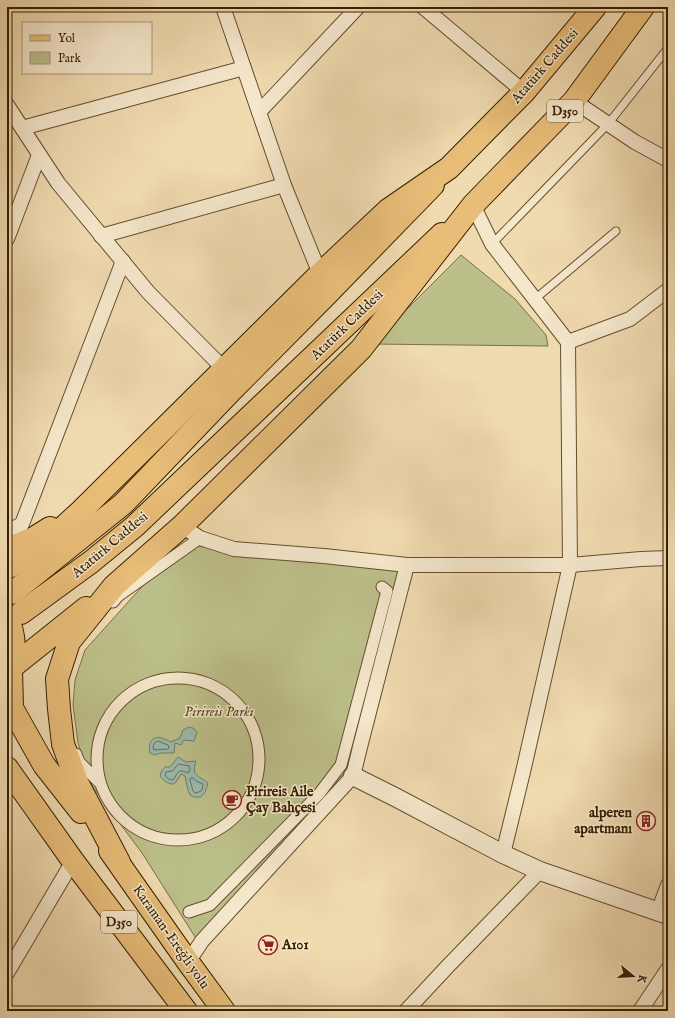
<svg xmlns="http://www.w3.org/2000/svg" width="675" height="1018" font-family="'IM FELL English',serif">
<rect width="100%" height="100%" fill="#f0dab0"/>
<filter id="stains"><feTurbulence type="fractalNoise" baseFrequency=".005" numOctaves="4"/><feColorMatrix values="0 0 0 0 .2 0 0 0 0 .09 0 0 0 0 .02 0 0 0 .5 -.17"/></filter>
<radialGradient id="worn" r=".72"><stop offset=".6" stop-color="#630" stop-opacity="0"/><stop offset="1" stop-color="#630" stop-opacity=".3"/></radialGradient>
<g fill="#bcbf8a" stroke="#797045">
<polygon points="461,255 515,299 546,335 548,346 372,344"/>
<polygon points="180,545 234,549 407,565 353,776 197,940 142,853 92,786 78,743 73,705 75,680 85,650 138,591"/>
</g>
<g fill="#9abaae" stroke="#727c68">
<path d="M 189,727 L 193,728 L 197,732 L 194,741 L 184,740 L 181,745 L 175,743 L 174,753 L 160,753 L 155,755 L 150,753 C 148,745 151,735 162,738 C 165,739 168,741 171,742 L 180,738 L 183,730 Z"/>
<path d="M 178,757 L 186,762 L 196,761 C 191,776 198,775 208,783 L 205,792 L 201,797 L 194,797 L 190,795 L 188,790 L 185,776 L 181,774 L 176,782 L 174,784 C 167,784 164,781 160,776 L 162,770 L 165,767 L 170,767 Z"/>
</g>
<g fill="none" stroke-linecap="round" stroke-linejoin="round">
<g stroke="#686d57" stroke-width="1">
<polygon points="158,741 168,745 169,748 168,749 154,750 153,747 154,744"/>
<path d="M 179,764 L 189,766 L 190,768 L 189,772 L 188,773 C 178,768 178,773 173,780 C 169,780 167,778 165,775 L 166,772 L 172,771 Z"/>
<polygon points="191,778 193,778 196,781 203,784 202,790 199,792 195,793 193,791 190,780"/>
</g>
<g stroke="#644e2c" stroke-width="9">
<g id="service">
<polyline points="492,244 608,124 668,48"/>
<polyline points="535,299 616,231"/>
</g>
</g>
<g stroke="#644e2c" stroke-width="13">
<g id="pedestrian">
<polyline points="113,602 118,596 200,538"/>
<circle cx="178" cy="759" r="81"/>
<polyline points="76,754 79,762 99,782"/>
<polyline points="189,912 210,905 319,794 341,765 387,591 382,587"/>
</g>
</g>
<g stroke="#644e2c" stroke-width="16">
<g id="minor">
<polyline points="223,7 284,185 320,274"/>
<polyline points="423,7 524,92"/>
<polyline points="574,101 635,142 668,160"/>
<polyline points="7,105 58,183 148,292 224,369"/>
<polyline points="259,112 358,7"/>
<polyline points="22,128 244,68"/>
<polyline points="473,205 492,244 568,342 570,565 523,772 503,854"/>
<polyline points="101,236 284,185"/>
<polyline points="7,239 39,155"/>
<polyline points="568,342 630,319 668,290"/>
<polyline points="182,526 200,538 234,549 324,556 407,565 570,565 641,559 668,558"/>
<polyline points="7,532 22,524 123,261"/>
<polyline points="658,912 668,885"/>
<polyline points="188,962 202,941 353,776 360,747 407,565"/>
<polyline points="7,973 73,861"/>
<polyline points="406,1011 448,966 540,871"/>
<polyline points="640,1011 668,969"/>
</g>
</g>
<g stroke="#644e2c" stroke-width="20">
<polyline id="tertiary" points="353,776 395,797 503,854 540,871 668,915"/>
</g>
<g stroke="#362000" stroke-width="24">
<g id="primary">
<polyline points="12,593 123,504 232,390 327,294 433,185"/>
<polyline points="21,613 91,562 135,526 442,234"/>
</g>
</g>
<g stroke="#362000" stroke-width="24">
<g id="trunk">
<polyline points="7,549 34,538 50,528"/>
<polyline points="7,568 33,555 81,511 320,274 388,210 449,168 524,92 595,7"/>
<path d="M 7,617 C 15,634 17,657 8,674"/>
<polyline points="7,768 73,861 186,1011"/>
<polyline points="81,812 44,765 12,708 11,668 86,608"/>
<polyline points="110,851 188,962 224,1011"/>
<polyline points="119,862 97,820 77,782 63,744 59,709 57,679 69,642 114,586 182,526 361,349 473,205 574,101 643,7"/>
</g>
</g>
<use href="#service" stroke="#f5e7cc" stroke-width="7"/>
<use href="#pedestrian" stroke="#f5e7cc" stroke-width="11"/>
<use href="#minor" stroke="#f5e7cc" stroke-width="14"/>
<use href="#tertiary" stroke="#f5e7cc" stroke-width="18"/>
<use href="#primary" stroke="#e8bd78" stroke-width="22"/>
<use href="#trunk" stroke="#e8bd78" stroke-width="22"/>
</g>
<defs>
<g id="cafe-ring" transform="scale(1)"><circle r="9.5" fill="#f5e7cc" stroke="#8f2418" stroke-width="1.5"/><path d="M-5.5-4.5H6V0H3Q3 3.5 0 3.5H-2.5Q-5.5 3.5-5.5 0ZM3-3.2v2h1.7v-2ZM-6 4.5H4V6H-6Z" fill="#8f2418"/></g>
<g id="building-ring" transform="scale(1)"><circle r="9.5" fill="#f5e7cc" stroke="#8f2418" stroke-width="1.5"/><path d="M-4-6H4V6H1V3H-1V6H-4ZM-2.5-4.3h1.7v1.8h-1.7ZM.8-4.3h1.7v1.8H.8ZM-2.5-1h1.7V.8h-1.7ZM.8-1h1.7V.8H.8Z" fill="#8f2418"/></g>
<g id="supermarket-ring" transform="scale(1)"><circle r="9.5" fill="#f5e7cc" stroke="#8f2418" stroke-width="1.5"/><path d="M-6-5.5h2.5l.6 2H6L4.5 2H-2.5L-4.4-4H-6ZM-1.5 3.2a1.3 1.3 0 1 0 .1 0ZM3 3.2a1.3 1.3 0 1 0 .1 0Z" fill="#8f2418"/></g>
</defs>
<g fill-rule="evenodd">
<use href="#cafe-ring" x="232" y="800"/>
<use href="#building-ring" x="646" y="821"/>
<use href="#supermarket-ring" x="268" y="945"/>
</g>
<g text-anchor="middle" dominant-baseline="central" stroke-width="3" stroke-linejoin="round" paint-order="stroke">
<g fill="#f5e7cc" stroke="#6f5c3d" stroke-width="1">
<rect x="547" y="100" width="36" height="22" rx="3"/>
<rect x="101" y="911" width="36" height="22" rx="3"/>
</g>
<g font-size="13" font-weight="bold" fill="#362000">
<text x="565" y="111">D350</text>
<text x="119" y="922">D350</text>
</g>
<g font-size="14" fill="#362000" stroke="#f5e7cc">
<text transform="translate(545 66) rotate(-49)">Atatürk Caddesi</text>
<text transform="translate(347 325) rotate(-44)">Atatürk Caddesi</text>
<text transform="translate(110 545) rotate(-40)">Atatürk Caddesi</text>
<text transform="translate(171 937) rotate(55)">Karaman-Ereğli yolu</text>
</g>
<g font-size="14" font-style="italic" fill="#584822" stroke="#f5e7cc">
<text x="219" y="712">Pirireis Parkı</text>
</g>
<g font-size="14" font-weight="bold" fill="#362000" stroke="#f5e7cc" text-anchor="start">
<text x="246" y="792">Pirireis Aile<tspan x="246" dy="16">Çay Bahçesi</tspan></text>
<text x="632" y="813" text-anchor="end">alperen<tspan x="632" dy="16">apartmanı</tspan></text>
<text x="282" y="945">A101</text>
</g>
</g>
<rect width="675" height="1018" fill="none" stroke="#f0dab0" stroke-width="24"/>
<rect x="8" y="8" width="659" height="1002" fill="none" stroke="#362000" stroke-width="2"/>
<rect x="12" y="12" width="651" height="994" fill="none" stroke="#362000"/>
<rect x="22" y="22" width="130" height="52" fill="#f5e7cc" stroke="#a9977a"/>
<rect x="30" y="35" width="20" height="6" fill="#e8bd78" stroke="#a9977a"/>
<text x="58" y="42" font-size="12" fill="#362000">Yol</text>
<rect x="30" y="52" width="20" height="12" fill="#bcbf8a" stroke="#a9977a"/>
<text x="58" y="62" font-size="12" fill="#362000">Park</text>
<g transform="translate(633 976) rotate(108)" stroke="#f5e7cc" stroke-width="3" paint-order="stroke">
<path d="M0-3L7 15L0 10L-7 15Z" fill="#362000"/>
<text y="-6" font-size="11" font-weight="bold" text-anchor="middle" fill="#362000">K</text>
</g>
<rect width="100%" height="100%" filter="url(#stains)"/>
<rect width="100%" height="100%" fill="url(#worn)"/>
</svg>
